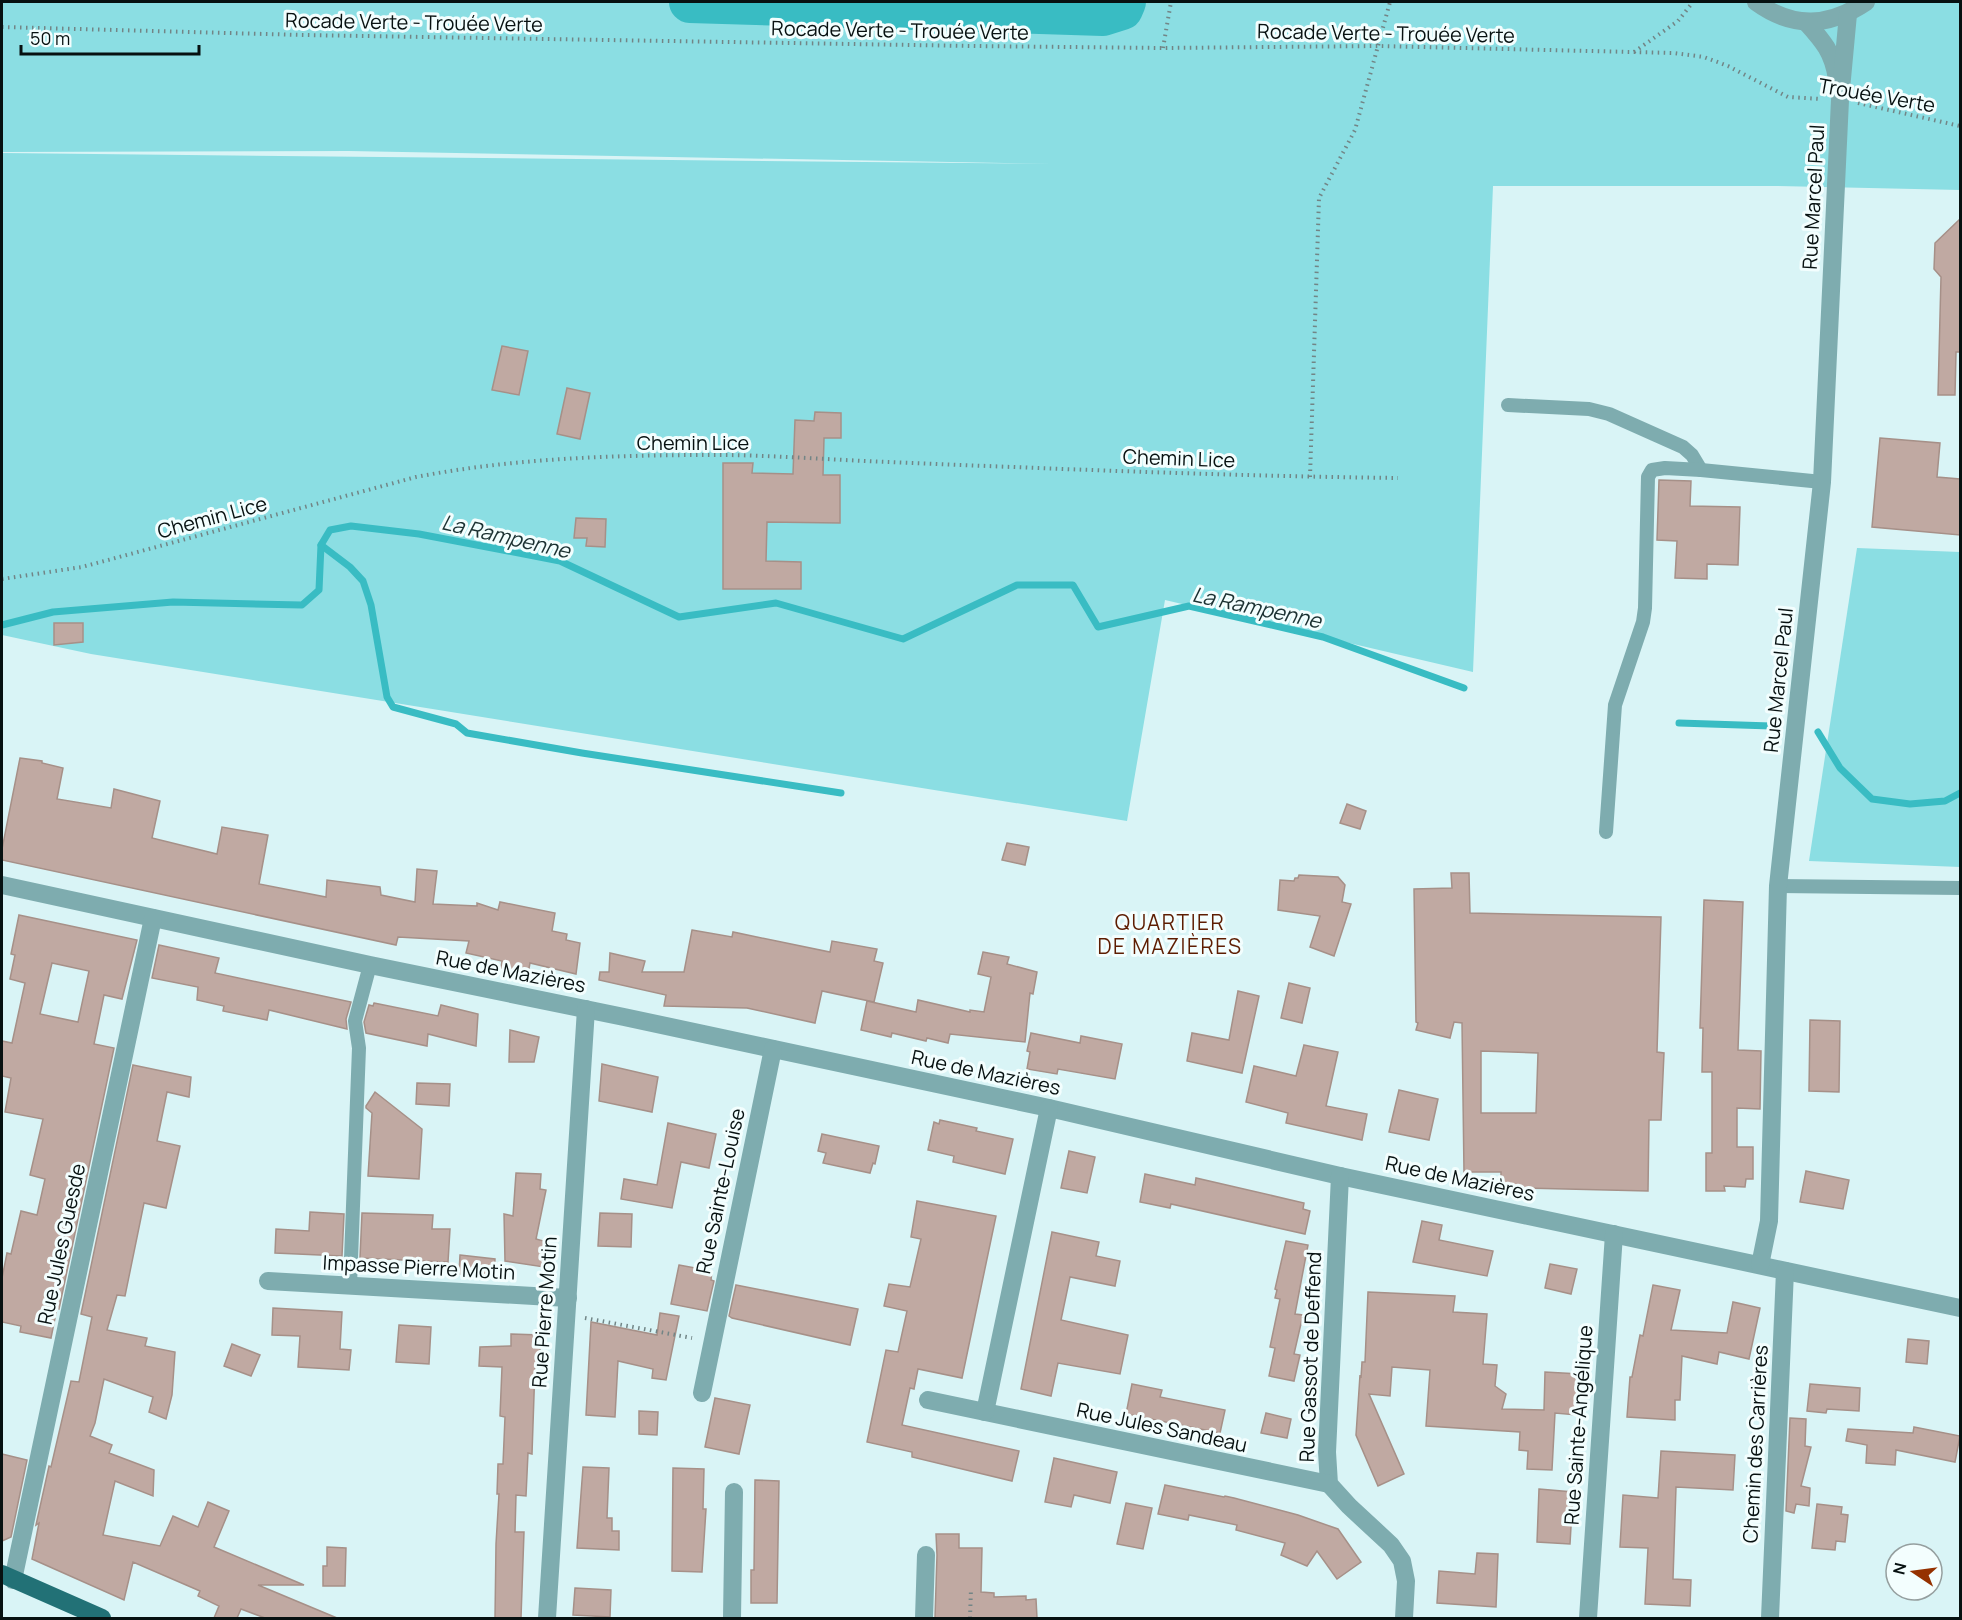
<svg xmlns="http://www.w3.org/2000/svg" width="1962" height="1620" font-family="Manrope,sans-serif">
<rect width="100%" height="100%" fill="#d9f4f6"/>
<g fill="#8bdee3">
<polygon points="2,2 1960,2 1960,190 1777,186 1493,186 1473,672 1165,600 1127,821 91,654 2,635 2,153 1054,164 349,151 2,152"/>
<polygon points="1857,548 1960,552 1960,867 1809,861"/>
</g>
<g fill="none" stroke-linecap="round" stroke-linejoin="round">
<g stroke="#39bcc3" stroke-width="7">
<polyline points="321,545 350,567 363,581 371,605 387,697 393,707 456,724 467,733 582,753 841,793"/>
<polyline points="2,625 53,612 173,602 302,605 319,590 321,545 330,530 351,526 419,534 560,561 679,617 776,603 903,639 1017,585 1073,585 1098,627 1189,606 1323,637 1464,688"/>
<polyline points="1679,723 1771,726"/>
<polyline points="1818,732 1840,768 1872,799 1910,804 1945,801 1960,793"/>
</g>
<polyline stroke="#39bcc3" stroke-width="42" points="690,2 1103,15 1122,9 1125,2"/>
</g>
<g fill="#c0a9a2" stroke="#a69088" stroke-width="1.5" fill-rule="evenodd">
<polygon points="1960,219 1960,352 1956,352 1955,395 1938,395 1941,277 1934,269 1935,243"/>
<polygon points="502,346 528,351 519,395 492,390"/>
<polygon points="567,388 590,393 580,439 557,434"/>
<polygon points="815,412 841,413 841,438 824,438 823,475 840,475 840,523 767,522 766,561 801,562 801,589 723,589 723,463 753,463 752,473 793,474 795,420 814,421"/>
<polygon points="1880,438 1940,443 1937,477 1960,479 1960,535 1872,527"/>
<polygon points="1659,480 1691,481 1690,506 1740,507 1738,565 1707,564 1707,579 1675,578 1677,541 1657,540"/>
<polygon points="576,518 606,519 605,547 586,546 587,538 574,538"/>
<polygon points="54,623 83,623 83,642 54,645"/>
<polygon points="20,758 42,761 42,763 63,768 57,799 111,808 114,789 160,801 152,838 217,854 222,827 268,835 259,884 326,897 327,880 380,887 381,895 415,902 417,869 437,871 433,904 477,906 477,903 498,910 500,902 555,913 552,931 567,934 566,940 580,943 576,974 530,963 528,974 501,968 502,961 466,953 469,941 398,937 396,945 2,860 2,849"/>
<polygon points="1347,804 1366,811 1360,829 1340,823"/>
<polygon points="1007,843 1029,847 1025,865 1002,860"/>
<path d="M 1451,873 L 1469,873 L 1470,913 L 1661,917 L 1657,1052 L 1664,1053 L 1661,1120 L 1649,1120 L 1648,1191 L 1521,1188 L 1501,1184 L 1501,1172 L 1464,1172 L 1462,1023 L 1454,1022 L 1450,1038 L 1416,1030 L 1418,1023 L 1416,1022 L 1414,889 L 1452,888 ZM 1481,1051 L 1538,1053 L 1536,1113 L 1481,1113 Z"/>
<polygon points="1299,875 1338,877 1345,885 1342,902 1351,904 1334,956 1310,947 1320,916 1278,910 1280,880 1294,881 1295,878 1298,878"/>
<polygon points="1704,900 1743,902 1738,1050 1761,1051 1760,1109 1737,1108 1737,1147 1753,1147 1753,1179 1746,1179 1745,1187 1724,1186 1725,1191 1706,1191 1706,1153 1712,1153 1712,1072 1702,1072 1703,1028 1700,1028"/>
<path d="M 19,915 L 137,940 L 122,999 L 104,995 L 94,1044 L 114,1048 L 59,1309 L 57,1308 L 51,1338 L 20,1332 L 21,1326 L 2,1322 L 2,1278 L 7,1253 L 11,1254 L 21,1211 L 37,1215 L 45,1179 L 30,1175 L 43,1119 L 5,1112 L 11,1078 L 2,1076 L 2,1041 L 12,1043 L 25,983 L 10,979 L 15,955 L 11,954 ZM 52,963 L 89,971 L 78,1022 L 40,1014 Z"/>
<polygon points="692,930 732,937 733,932 830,952 832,941 877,949 874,961 883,963 874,1002 822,991 815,1023 747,1008 664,1006 666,995 599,980 600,972 609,972 610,953 645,961 642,972 684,972"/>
<polygon points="159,945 219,958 215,973 351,1002 346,1019 347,1029 269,1010 267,1020 223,1011 224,1006 197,1000 198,987 152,978"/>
<polygon points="983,952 1009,957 1007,964 1037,972 1033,994 1030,993 1025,1042 950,1034 948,1043 927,1038 926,1041 892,1033 891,1037 861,1030 867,1001 916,1012 918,1000 970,1012 970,1010 984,1012 991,977 978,974"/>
<polygon points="1289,983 1310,988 1302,1023 1281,1018"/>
<polygon points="1238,991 1259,996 1242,1073 1187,1061 1192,1033 1229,1040"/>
<polygon points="374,1003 438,1016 441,1005 478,1014 476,1046 428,1034 427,1046 366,1033 364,1022 369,1005 373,1006"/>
<polygon points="1810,1020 1840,1021 1839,1092 1809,1091"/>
<polygon points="510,1030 539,1037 534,1062 509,1062"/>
<polygon points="1031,1033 1080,1043 1081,1036 1122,1044 1115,1079 1058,1069 1057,1074 1027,1069 1030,1052 1027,1051"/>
<polygon points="1304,1045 1338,1052 1326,1106 1367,1114 1362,1140 1286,1123 1288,1113 1246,1102 1254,1066 1296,1076"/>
<polygon points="602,1064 658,1077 652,1112 599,1101"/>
<polygon points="133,1065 191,1077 189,1097 167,1092 157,1141 180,1146 166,1208 144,1203 125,1296 117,1295 107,1330 147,1338 145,1346 175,1352 172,1395 166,1419 149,1412 153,1397 104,1379 95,1423 90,1436 112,1445 109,1453 154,1470 153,1496 115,1481 103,1535 160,1546 173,1516 198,1527 208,1502 229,1511 214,1547 304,1585 258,1585 337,1618 265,1618 241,1609 237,1618 214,1618 219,1606 198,1596 200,1591 133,1562 124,1600 32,1559 39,1523 36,1525 49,1466 51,1467 71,1381 79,1382 92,1317 81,1314"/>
<polygon points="417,1083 450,1084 449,1106 416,1104"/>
<polygon points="1399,1090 1438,1099 1429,1140 1389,1132"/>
<polygon points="375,1092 422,1129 419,1179 368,1176 372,1113 366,1108 366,1106"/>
<polygon points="940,1120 977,1128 976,1131 1013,1139 1005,1174 953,1162 954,1156 928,1150 934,1122 939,1124"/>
<polygon points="668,1123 716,1134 709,1168 681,1162 672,1208 621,1199 624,1179 657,1185"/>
<polygon points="822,1134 879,1146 875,1164 873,1163 870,1173 823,1163 826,1153 818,1151"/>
<polygon points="1069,1151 1095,1157 1087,1193 1061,1188"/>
<polygon points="1806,1171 1849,1180 1843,1209 1800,1202"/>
<polygon points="516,1173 541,1174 540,1189 546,1190 536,1239 547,1242 544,1267 505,1261 504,1214 513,1216"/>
<polygon points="1145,1174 1195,1185 1196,1178 1304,1203 1303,1209 1310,1211 1305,1234 1171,1204 1170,1208 1140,1202"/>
<polygon points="917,1201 996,1216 962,1378 918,1369 914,1389 910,1388 902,1425 1019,1451 1012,1481 912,1457 912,1452 867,1442 886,1350 898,1352 907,1311 884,1306 889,1284 910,1287 921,1239 911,1237"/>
<polygon points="310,1212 344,1214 342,1256 275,1253 276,1229 309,1231"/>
<polygon points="362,1213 433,1215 432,1229 450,1229 448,1262 360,1258"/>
<polygon points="600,1213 632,1214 631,1247 598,1246"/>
<polygon points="1422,1221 1442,1225 1439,1240 1493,1251 1487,1276 1413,1262"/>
<polygon points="1052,1232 1099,1242 1096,1256 1120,1261 1115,1286 1070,1277 1061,1320 1128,1335 1120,1374 1058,1363 1051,1396 1021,1389"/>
<polygon points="1286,1241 1308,1245 1295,1314 1303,1315 1294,1354 1300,1355 1294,1381 1269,1376 1275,1348 1270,1347 1280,1299 1275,1298 1277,1290 1275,1289"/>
<polygon points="460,1255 495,1259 494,1276 459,1274"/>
<polygon points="1550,1264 1577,1269 1571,1294 1545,1288"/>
<polygon points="679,1265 712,1271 711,1280 714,1281 707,1311 671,1304"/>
<polygon points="736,1285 858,1309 850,1345 732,1318 729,1316"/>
<polygon points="1653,1285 1680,1290 1671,1330 1727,1333 1733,1302 1760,1308 1749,1359 1719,1352 1717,1364 1682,1356 1680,1400 1675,1400 1675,1420 1627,1417 1630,1377 1632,1377 1640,1335 1643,1336"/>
<polygon points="1368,1292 1455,1296 1453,1312 1487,1314 1483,1364 1497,1365 1495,1386 1506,1394 1502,1409 1544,1410 1545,1372 1580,1374 1577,1415 1555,1413 1552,1470 1527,1469 1528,1451 1519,1450 1520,1432 1426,1426 1430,1370 1392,1367 1390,1396 1369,1394 1404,1474 1378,1486 1356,1435 1360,1375 1361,1378 1362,1362 1365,1362"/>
<polygon points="273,1308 342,1312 340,1349 351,1350 349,1370 298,1367 300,1336 272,1335"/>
<polygon points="660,1313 679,1316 666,1380 652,1378 653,1369 618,1361 615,1417 586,1415 591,1322 657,1335"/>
<polygon points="399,1325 431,1327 429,1364 396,1362"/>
<polygon points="511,1334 541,1335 539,1366 535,1366 532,1454 528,1453 526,1496 516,1495 515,1532 524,1532 521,1618 495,1618 496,1544 499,1494 497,1494 498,1464 503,1464 505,1417 500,1416 502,1367 479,1366 480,1347 511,1346"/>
<polygon points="1908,1339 1929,1341 1927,1364 1906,1362"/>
<polygon points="232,1344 260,1355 251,1376 224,1366"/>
<polygon points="1132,1384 1162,1390 1160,1397 1225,1410 1220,1433 1126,1414"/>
<polygon points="1810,1384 1860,1388 1859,1411 1827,1409 1826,1413 1807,1411"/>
<polygon points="715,1398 750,1405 739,1454 705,1447"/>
<polygon points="639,1411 658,1412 657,1435 639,1434"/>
<polygon points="1266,1413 1291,1419 1287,1438 1261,1433"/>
<polygon points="1790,1418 1806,1419 1805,1446 1811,1447 1801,1486 1810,1488 1809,1506 1796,1504 1794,1513 1786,1511"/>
<polygon points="1914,1427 1960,1436 1955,1462 1896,1450 1895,1465 1866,1463 1867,1445 1846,1441 1848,1429 1913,1433"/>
<polygon points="1661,1451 1735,1455 1733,1490 1676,1487 1673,1579 1691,1580 1690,1606 1645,1604 1648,1548 1620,1547 1623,1495 1658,1498"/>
<polygon points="2,1454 27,1460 11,1537 2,1541"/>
<polygon points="1054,1458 1117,1472 1110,1503 1074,1495 1071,1507 1045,1502"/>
<polygon points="583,1467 609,1468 607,1518 612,1518 612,1531 619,1531 619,1550 577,1548"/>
<polygon points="673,1468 704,1469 703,1509 706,1509 702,1572 672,1571"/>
<polygon points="755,1480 779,1481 777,1603 751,1603 751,1570 754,1570"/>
<polygon points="1165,1485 1224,1497 1225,1496 1234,1498 1298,1515 1338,1529 1361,1562 1337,1579 1317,1551 1307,1566 1281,1555 1285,1543 1236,1530 1237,1525 1189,1515 1188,1520 1158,1514"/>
<polygon points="1539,1489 1573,1492 1570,1544 1537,1542"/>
<polygon points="1126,1503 1152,1508 1143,1549 1117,1544"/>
<polygon points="1817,1504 1842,1507 1841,1514 1848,1515 1845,1542 1836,1541 1835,1550 1812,1548"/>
<polygon points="936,1534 959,1534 959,1548 982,1548 981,1592 994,1593 994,1597 1026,1596 1026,1600 1036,1599 1037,1618 935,1618 937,1555"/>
<polygon points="327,1547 346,1548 345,1586 323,1586 323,1566 327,1566"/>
<polygon points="1477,1553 1498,1554 1496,1607 1437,1603 1439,1571 1475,1574"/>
<polygon points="575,1588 611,1590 610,1617 573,1615"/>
</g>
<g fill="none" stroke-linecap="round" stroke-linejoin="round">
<g stroke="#728586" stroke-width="4" stroke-dasharray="1.5 4.5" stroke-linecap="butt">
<polyline points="2,27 303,35 972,46 1163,48 1378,46 1674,53 1704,57 1728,66 1788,97 1821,99"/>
<polyline points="1163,48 1171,2"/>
<polyline points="1634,52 1678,21 1693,2"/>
<polyline points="1858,103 1960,126"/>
<polyline points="1310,477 1319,198 1355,130 1390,2"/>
<path d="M 2,579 L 82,567 L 416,477 C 514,458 616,455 716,455 C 774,455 832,460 889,462 C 1059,469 1229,476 1398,478"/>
<polyline points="585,1318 692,1338"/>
<polyline points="970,1618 971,1589"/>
</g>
<g stroke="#7eacaf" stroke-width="14">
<polyline points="1508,405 1589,409 1609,414 1683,447 1692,455 1701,470"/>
<polyline points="1606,832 1615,705 1643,622 1645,608 1648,477 1652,470 1665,468 1701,470 1822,482"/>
<polyline points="1778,886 1960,888"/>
<polyline points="350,1285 359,1048 355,1021 370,965"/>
</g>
<g stroke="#7eacaf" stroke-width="18">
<path d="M 1756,2 C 1793,29 1829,27 1866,2"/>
<path d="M 1806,22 C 1823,41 1833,52 1837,79"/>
<polyline points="2,885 370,965 624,1017 1049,1108 1340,1176 1960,1308"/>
<polyline points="1340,1176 1327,1452 1329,1484 1349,1506 1391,1545 1402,1561 1406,1581 1404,1618"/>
<polyline points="1760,1265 1769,1221 1778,886 1822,482 1840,100 1848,14"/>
<polyline points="268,1281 568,1298"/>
<polyline points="702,1393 773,1049"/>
<polyline points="928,1400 1329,1484"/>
<polyline points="985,1412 1049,1108"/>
<polyline points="13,1580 153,918"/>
<polyline points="547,1618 586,1009"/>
<polyline points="732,1618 734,1492"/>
<polyline points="924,1618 926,1555"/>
<polyline points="1588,1618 1614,1234"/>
<polyline points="1770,1618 1785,1271"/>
</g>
<polyline stroke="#227176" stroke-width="18" points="2,1574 102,1618"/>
</g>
<g text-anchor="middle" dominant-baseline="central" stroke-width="6" stroke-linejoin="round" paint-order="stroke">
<g font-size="20" fill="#071111" stroke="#f3fefe">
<text transform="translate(414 22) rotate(1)">Rocade Verte - Trouée Verte</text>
<text transform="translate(900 30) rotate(1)">Rocade Verte - Trouée Verte</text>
<text transform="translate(1386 33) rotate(1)">Rocade Verte - Trouée Verte</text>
<text transform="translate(1877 95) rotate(10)">Trouée Verte</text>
<text transform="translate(1813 197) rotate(-87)">Rue Marcel Paul</text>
<text x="693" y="442">Chemin Lice</text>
<text transform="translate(1179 458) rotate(2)">Chemin Lice</text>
<text transform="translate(212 517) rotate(-15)">Chemin Lice</text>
<text transform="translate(1778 680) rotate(-84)">Rue Marcel Paul</text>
<text transform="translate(511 971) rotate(11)">Rue de Mazières</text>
<text transform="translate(986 1072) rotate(12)">Rue de Mazières</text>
<text transform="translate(1460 1178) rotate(12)">Rue de Mazières</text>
<text transform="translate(720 1191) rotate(-78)">Rue Sainte-Louise</text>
<text transform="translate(61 1244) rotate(-78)">Rue Jules Guesde</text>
<text transform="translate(419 1267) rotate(3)">Impasse Pierre Motin</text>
<text transform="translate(544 1312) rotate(-86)">Rue Pierre Motin</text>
<text transform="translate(1310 1357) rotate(-88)">Rue Gassot de Deffend</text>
<text transform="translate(1578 1425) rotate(-86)">Rue Sainte-Angélique</text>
<text transform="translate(1162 1427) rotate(12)">Rue Jules Sandeau</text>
<text transform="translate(1755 1444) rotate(-87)">Chemin des Carrières</text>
</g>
<g font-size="21" font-style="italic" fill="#1b3132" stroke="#f3fefe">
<text transform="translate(506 536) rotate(13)">La Rampenne</text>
<text transform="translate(1257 607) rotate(12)">La Rampenne</text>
</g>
<g font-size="21" letter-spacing="1.5" fill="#5d1d02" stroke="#f3fefe">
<text x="1170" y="922">QUARTIER<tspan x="1170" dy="24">DE MAZIÈRES</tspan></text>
</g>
</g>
<rect width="1962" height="1620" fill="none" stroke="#071111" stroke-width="6"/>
<g transform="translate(1914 1572) rotate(283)"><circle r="28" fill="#f3fefe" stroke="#959f9f" stroke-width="1.5"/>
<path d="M0-4.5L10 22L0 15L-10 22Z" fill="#953100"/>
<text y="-9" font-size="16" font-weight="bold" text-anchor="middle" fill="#071111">N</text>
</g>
<path d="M21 45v9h178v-9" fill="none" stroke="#071111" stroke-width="3"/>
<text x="30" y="45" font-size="18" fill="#071111" stroke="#f3fefe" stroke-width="4.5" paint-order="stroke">50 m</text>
</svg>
